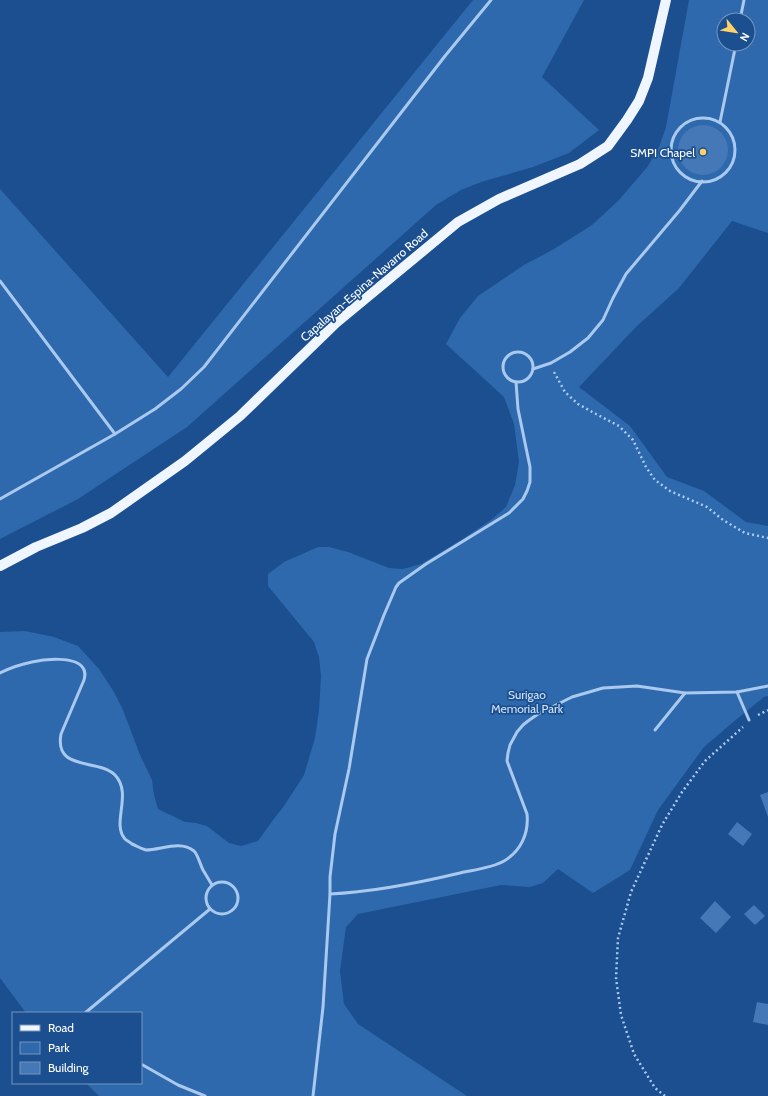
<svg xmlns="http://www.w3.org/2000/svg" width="768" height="1096" font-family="Cabin,sans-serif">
<rect width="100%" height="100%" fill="#1b4f8f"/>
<g fill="#2e69ad" fill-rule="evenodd">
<polygon points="473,0 584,0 542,77 599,130 569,153 533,167 481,182 461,190 436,205 187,427 78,499 0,539 0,189 168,377"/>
<path d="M 689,0 L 768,0 L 768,233 L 732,221 L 679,288 L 636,327 L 579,387 L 630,426 L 667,477 L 704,491 L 746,522 L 768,526 L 768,696 L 764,697 L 732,723 L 704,747 L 658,810 L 630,870 L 593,893 L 558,869 L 543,883 L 530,887 L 501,885 L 358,914 L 346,927 L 340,971 L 344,1004 L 358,1024 L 467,1096 L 99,1096 L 86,1083 L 141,1083 L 141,1013 L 26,1013 L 0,978 L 0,632 L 25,631 L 54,637 L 78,646 L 99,669 L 114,692 L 123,710 L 140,755 L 152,780 L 154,795 L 158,809 L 185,822 L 196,823 L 207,826 L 229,843 L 241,846 L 258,841 L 273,820 L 284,806 L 304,775 L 315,738 L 319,710 L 321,676 L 319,657 L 314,642 L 268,586 L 268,574 L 284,562 L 318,547 L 329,547 L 348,552 L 389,568 L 403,569 L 421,564 L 461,540 L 491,520 L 506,507 L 515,485 L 519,462 L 514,424 L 504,397 L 446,344 L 460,318 L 478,296 L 524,265 L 554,249 L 592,225 L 619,200 L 648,166 L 659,147 L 666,127 ZM 724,20 L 748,20 L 748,44 L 724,44 Z"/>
</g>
<g fill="#4478b7">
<circle cx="703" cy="150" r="25"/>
<polygon points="768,792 768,817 760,795"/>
<polygon points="737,822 752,834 743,846 728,834"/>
<polygon points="715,901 731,917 716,933 700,918"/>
<polygon points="754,905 765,916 755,925 744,914"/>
<polygon points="757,1002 768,1004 768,1025 753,1022"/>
</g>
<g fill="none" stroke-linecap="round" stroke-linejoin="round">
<g stroke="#a9c9ee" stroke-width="2.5" stroke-dasharray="2 3" stroke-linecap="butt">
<polyline points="554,372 565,392 578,404 596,414 619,426 633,440 646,467 655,480 670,491 707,507 723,520 745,533 768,538"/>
<polyline points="758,715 768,710"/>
<polyline points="665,1096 655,1088 634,1054 621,1015 616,978 618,938 631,892 662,825 682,792 705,761 743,727"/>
</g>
<g stroke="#a9c9ee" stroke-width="3">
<polyline points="740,20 744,0"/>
<circle cx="703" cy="150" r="32"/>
<polyline points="720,122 736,44"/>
<polyline points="0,281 115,434"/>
<circle cx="518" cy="367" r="15"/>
<polyline points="533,369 551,363 570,352 588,338 603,320 613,298 626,274 680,210 702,181"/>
<polyline points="0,499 115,434 155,409 181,389 204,367 445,56 491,0"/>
<path d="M 0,673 C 10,668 22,664 32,662 C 44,659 76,656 83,668 C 86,672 85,676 84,680 L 61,734 C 54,772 98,758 115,775 C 133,794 111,823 125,839 C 127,841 130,842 132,844 C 137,846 141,849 146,850 C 161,850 180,840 194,851 C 198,855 200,864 203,870 C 206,875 209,880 212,885"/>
<polyline points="737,692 749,720"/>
<polyline points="655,730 685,693"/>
<circle cx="222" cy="898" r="16"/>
<path d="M 330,894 C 374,892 418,883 460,873 C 474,870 492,868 504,861 C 521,851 529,833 527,814 L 507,761 L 508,753 L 510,745 L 517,732 L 523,725 L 528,721 L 538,714 L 572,697 L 603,688 L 637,686 L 685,693 L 737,692 L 768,686"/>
<polyline points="85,1013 210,909"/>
<polyline points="141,1064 178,1085 205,1096"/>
<polyline points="313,1096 323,1007 330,894 330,877 335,834 349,769 367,659 384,615 396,587 399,583 426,564 509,513 523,499 527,491 530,482 530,467 518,409 516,382"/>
</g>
<polyline stroke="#f0f6ff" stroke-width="10" points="0,566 36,547 82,528 111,513 185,461 240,416 336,323 458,222 499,199 580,164 608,146 627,120 639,101 648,78 666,0"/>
</g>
<circle fill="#ffd166" stroke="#1b4f8f" stroke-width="1.5" cx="703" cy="152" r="4"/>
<g text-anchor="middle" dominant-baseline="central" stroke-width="3.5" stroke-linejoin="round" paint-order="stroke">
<g font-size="12" fill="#fff" stroke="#1b4f8f" text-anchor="end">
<text x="695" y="152">SMPI Chapel</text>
</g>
<g font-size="12" fill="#fff" stroke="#1b4f8f">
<text transform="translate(364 285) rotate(-41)">Capalayan-Espina-Navarro Road</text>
</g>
<g font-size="12" fill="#cfe3fa" stroke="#1b4f8f">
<text x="527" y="694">Surigao<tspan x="527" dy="14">Memorial Park</tspan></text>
</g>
</g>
<rect x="12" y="1012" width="130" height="72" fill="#1b4f8f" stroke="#7695bc"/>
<rect x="20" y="1025" width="20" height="6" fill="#f0f6ff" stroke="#7695bc"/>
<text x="48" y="1032" font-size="12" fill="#ffffff">Road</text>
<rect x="20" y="1042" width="20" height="12" fill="#2e69ad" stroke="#7695bc"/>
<text x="48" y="1052" font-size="12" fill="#ffffff">Park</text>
<rect x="20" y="1062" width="20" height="12" fill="#4478b7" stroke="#7695bc"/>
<text x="48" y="1072" font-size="12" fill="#ffffff">Building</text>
<g transform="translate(736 32) rotate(120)"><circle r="19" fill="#1b4f8f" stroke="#7695bc"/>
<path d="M0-3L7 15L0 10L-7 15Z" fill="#ffd166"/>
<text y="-6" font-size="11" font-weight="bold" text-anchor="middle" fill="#ffffff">N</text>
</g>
</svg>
